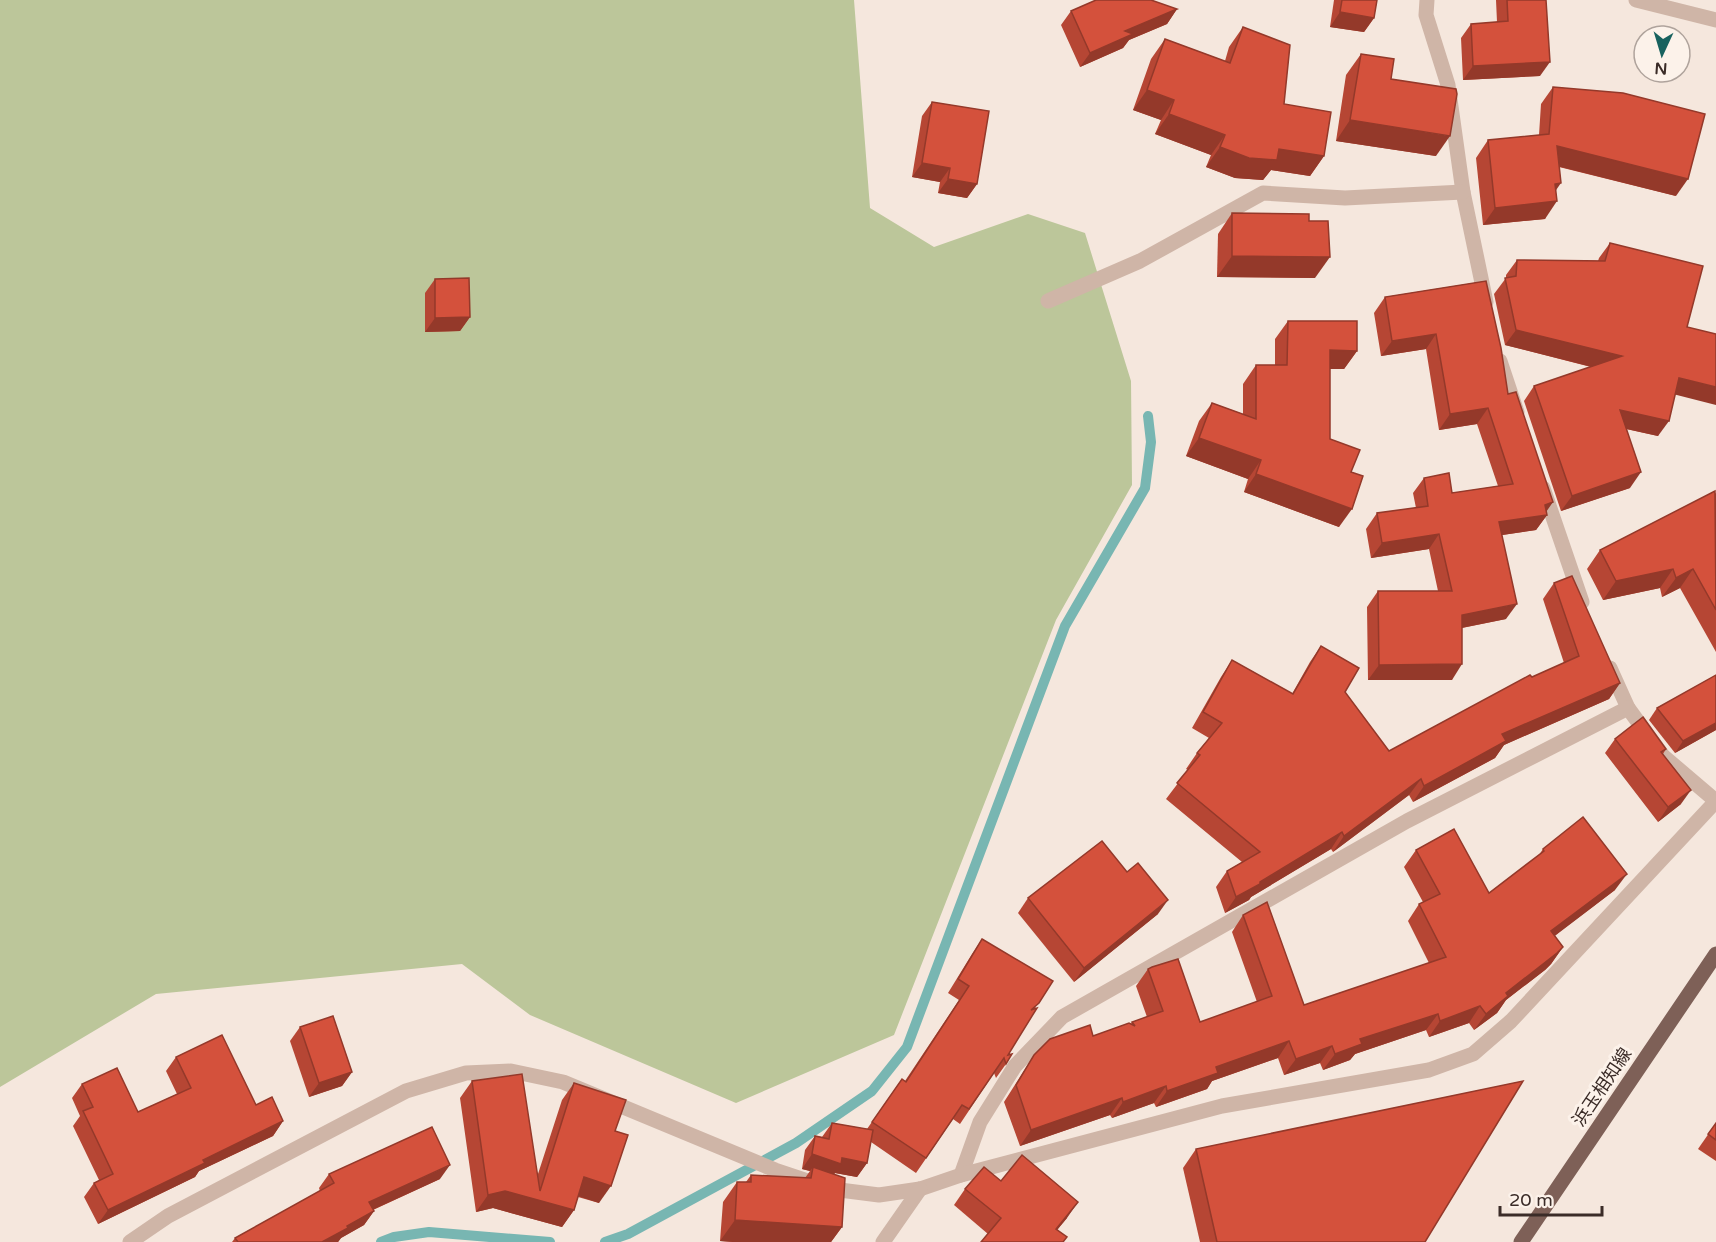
<svg xmlns="http://www.w3.org/2000/svg" width="1716" height="1242" font-family="'Varela Round','Noto Sans JP',sans-serif">
<rect width="100%" height="100%" fill="#f5e7dd"/>
<polygon fill="#bcc69a" points="0,0 854,0 870,208 934,247 1028,214 1085,233 1131,381 1132,485 1056,620 894,1035 736,1103 530,1015 462,964 156,994 0,1087"/>
<g fill="none" stroke-linecap="round" stroke-linejoin="round">
<g stroke="#78b6b2" stroke-width="10">
<polyline points="381,1242 394,1237 429,1232 550,1242"/>
<polyline points="605,1242 628,1234 796,1143 872,1091 907,1047 1065,626 1145,488 1151,442 1148,416"/>
</g>
<g stroke="#cfb5a7" stroke-width="15">
<polyline points="1427,0 1426,15 1448,85 1463,192 1486,302"/>
<polyline points="1636,0 1716,20"/>
<polyline points="1048,301 1140,261 1263,193 1345,198 1463,192"/>
<polyline points="1500,361 1517,412"/>
<polyline points="1543,488 1582,602"/>
<polyline points="1610,668 1628,708 1663,756 1716,801"/>
<polyline points="961,1175 980,1122 1015,1066 1062,1017 1407,821 1628,708"/>
<polyline points="130,1242 168,1216 406,1091 466,1073 511,1071 563,1082 775,1170 832,1189 879,1195 920,1189 961,1175 1222,1106 1429,1070 1473,1054 1511,1021 1716,801"/>
<polyline points="883,1242 920,1189"/>
</g>
<polyline stroke="#7e6057" stroke-width="15" points="1521,1242 1716,954"/>
</g>
<g fill="#b64634">
<polygon points="1334,0 1377,0 1374,18 1364,32 1330,27"/>
<polygon points="1496,0 1546,0 1540,76 1463,80 1461,38 1471,24 1497,22"/>
<polygon points="1177,9 1167,24 1129,40 1123,48 1080,67 1061,25 1071,11"/>
<polygon points="1243,27 1284,104 1324,156 1310,176 1271,170 1263,180 1235,178 1206,167 1211,155 1155,134 1161,120 1133,110 1151,59 1165,39 1225,61 1229,47"/>
<polygon points="1361,54 1391,79 1436,156 1336,141 1346,75"/>
<polygon points="1553,87 1676,196 1559,167 1556,191 1545,219 1483,225 1476,158 1488,140 1539,135 1541,104"/>
<polygon points="932,102 977,184 967,198 938,193 940,182 912,177 922,116"/>
<polygon points="1232,213 1309,221 1315,278 1217,277 1218,234"/>
<polygon points="1610,243 1687,327 1675,395 1658,436 1626,429 1630,488 1561,511 1524,401 1534,386 1591,367 1505,345 1494,294 1506,278 1506,275 1517,260 1598,261 1599,258"/>
<polygon points="435,279 470,317 460,331 425,332 425,293"/>
<polygon points="1486,281 1508,394 1547,515 1536,530 1502,535 1506,619 1462,628 1452,680 1368,680 1367,607 1378,591 1438,591 1429,549 1371,558 1366,529 1377,513 1416,508 1413,493 1424,478 1452,493 1498,486 1477,424 1439,430 1426,349 1381,356 1374,313 1385,297"/>
<polygon points="1288,321 1357,351 1344,369 1330,369 1330,439 1351,472 1339,527 1244,492 1248,479 1186,456 1199,421 1212,403 1243,414 1243,384 1256,365 1275,365 1275,339"/>
<polygon points="1716,493 1716,652 1680,588 1662,597 1660,588 1603,600 1587,569 1600,550"/>
<polygon points="1554,583 1620,683 1609,699 1504,745 1495,758 1413,802 1409,795 1333,852 1331,849 1251,897 1249,900 1225,913 1216,887 1227,871 1242,862 1166,799 1188,770 1186,769 1197,753 1209,738 1192,728 1221,677 1232,660 1292,694 1310,662 1321,646 1345,692 1389,751 1532,677 1564,663 1543,599"/>
<polygon points="1657,708 1716,730 1675,753 1649,720"/>
<polygon points="1615,739 1666,749 1663,754 1681,804 1658,822 1605,753"/>
<polygon points="1543,849 1615,890 1554,936 1563,947 1551,964 1545,970 1506,1000 1497,1013 1474,1030 1469,1023 1429,1037 1426,1030 1355,1054 1350,1060 1323,1070 1320,1063 1284,1075 1278,1058 1212,1081 1207,1089 1156,1107 1154,1103 1112,1118 1110,1115 1020,1146 1004,1102 1034,1055 1131,1024 1132,1022 1147,1017 1136,986 1148,969 1200,1022 1257,1002 1232,932 1243,915 1304,1005 1429,963 1408,921 1419,904 1423,902 1404,867 1416,850 1489,893 1539,855"/>
<polygon points="1028,898 1158,914 1074,982 1018,913"/>
<polygon points="982,939 1036,1008 1008,1055 1006,1064 996,1078 994,1073 960,1124 953,1119 916,1173 871,1142 867,1163 857,1177 835,1173 834,1174 842,1227 831,1242 733,1242 720,1241 723,1202 737,1182 746,1182 751,1175 805,1178 810,1171 802,1169 805,1150 815,1136 822,1137 832,1123 867,1129 902,1079 905,1081 959,1000 948,993 972,954"/>
<polygon points="300,1027 352,1072 342,1086 309,1097 290,1041"/>
<polygon points="176,1057 283,1121 273,1136 199,1171 195,1177 98,1224 84,1197 94,1183 99,1180 73,1126 80,1116 72,1098 82,1084 138,1112 177,1094 166,1071"/>
<polygon points="472,1081 537,1177 562,1100 574,1083 615,1131 599,1203 578,1197 574,1210 562,1227 493,1208 476,1212 460,1098"/>
<polygon points="1716,1123 1716,1161 1698,1149"/>
<polygon points="1196,1149 1425,1242 1200,1242 1183,1168"/>
<polygon points="329,1174 440,1179 373,1210 374,1211 364,1225 341,1238 338,1242 232,1242 235,1238 320,1191 319,1188"/>
<polygon points="1001,1181 1067,1218 1057,1230 988,1234 954,1205 965,1189"/>
</g>
<g fill="#94392a">
<polygon points="1177,9 1167,24 1129,40 1123,48 1080,67 1090,53 1125,31"/>
<polygon points="1340,12 1374,18 1364,32 1330,27"/>
<polygon points="1550,62 1540,76 1463,80 1473,66"/>
<polygon points="1147,90 1174,100 1161,120 1133,110"/>
<polygon points="1169,114 1225,135 1211,155 1155,134"/>
<polygon points="1350,120 1450,136 1436,156 1336,141"/>
<polygon points="1557,146 1688,179 1676,196 1545,163"/>
<polygon points="1220,147 1279,149 1324,156 1310,176 1271,170 1263,180 1235,178 1206,167"/>
<polygon points="922,163 950,168 940,182 912,177"/>
<polygon points="948,179 977,184 967,198 938,193"/>
<polygon points="1561,183 1549,200 1555,184"/>
<polygon points="1557,201 1545,219 1483,225 1495,208"/>
<polygon points="1232,256 1330,257 1315,278 1217,277"/>
<polygon points="470,317 460,331 425,332 435,318"/>
<polygon points="1516,330 1622,356 1612,372 1505,345"/>
<polygon points="1436,334 1426,349 1381,356 1392,341"/>
<polygon points="1330,350 1357,351 1344,369 1317,369"/>
<polygon points="1679,378 1716,387 1716,405 1669,393"/>
<polygon points="1488,408 1477,424 1439,430 1450,414"/>
<polygon points="1620,410 1669,421 1658,436 1609,425"/>
<polygon points="1199,438 1261,460 1248,479 1186,456"/>
<polygon points="1641,472 1630,488 1561,511 1572,496"/>
<polygon points="1256,474 1352,509 1339,527 1244,492"/>
<polygon points="1553,502 1544,515 1547,515 1536,530 1489,537 1499,522"/>
<polygon points="1439,534 1429,549 1371,558 1382,543"/>
<polygon points="1673,569 1660,588 1603,600 1616,581"/>
<polygon points="1693,569 1680,588 1662,597 1676,578"/>
<polygon points="1517,604 1506,619 1451,630 1462,615"/>
<polygon points="1462,664 1452,680 1368,680 1379,665"/>
<polygon points="1620,683 1609,699 1504,745 1495,758 1413,802 1424,786 1502,734"/>
<polygon points="1716,723 1716,730 1675,753 1683,741"/>
<polygon points="1421,779 1409,795 1333,852 1344,836"/>
<polygon points="1691,790 1681,804 1658,822 1668,807"/>
<polygon points="1342,832 1331,849 1251,897 1249,900 1225,913 1236,897"/>
<polygon points="1627,874 1615,890 1539,948 1551,931"/>
<polygon points="1168,900 1158,914 1074,982 1084,968"/>
<polygon points="1563,947 1551,964 1545,970 1506,1000 1497,1013 1474,1030 1486,1014 1506,993"/>
<polygon points="1480,1006 1469,1023 1429,1037 1440,1021"/>
<polygon points="1438,1014 1426,1030 1355,1054 1350,1060 1323,1070 1335,1054 1360,1039"/>
<polygon points="1289,1041 1278,1058 1212,1081 1207,1089 1156,1107 1167,1091 1216,1067"/>
<polygon points="1332,1046 1320,1063 1284,1075 1296,1059"/>
<polygon points="352,1072 342,1086 309,1097 319,1083"/>
<polygon points="1166,1086 1154,1103 1112,1118 1123,1102"/>
<polygon points="1122,1098 1110,1115 1020,1146 1031,1130"/>
<polygon points="283,1121 273,1136 199,1171 195,1177 98,1224 108,1210 203,1160"/>
<polygon points="812,1154 842,1158 867,1163 857,1177 835,1173 831,1178 813,1167 810,1171 802,1169"/>
<polygon points="450,1165 440,1179 359,1216 369,1202"/>
<polygon points="584,1177 611,1186 599,1203 572,1194"/>
<polygon points="505,1191 574,1210 562,1227 493,1208 476,1212 488,1195"/>
<polygon points="1078,1202 1067,1218 1047,1242 1056,1229"/>
<polygon points="374,1211 364,1225 341,1238 338,1242 322,1242 347,1226"/>
<polygon points="735,1220 842,1227 831,1242 733,1242 720,1241"/>
</g>
<g fill="#d4513c" stroke="#94392a" stroke-width="1.5">
<polygon points="1096,0 1151,0 1177,9 1125,31 1133,34 1090,53 1071,11"/>
<polygon points="1342,0 1377,0 1374,18 1340,12"/>
<polygon points="1507,0 1546,0 1550,62 1473,66 1471,24 1508,21"/>
<polygon points="1243,27 1290,45 1284,104 1331,112 1324,156 1279,149 1277,160 1249,158 1220,147 1225,135 1169,114 1174,100 1147,90 1165,39 1230,63"/>
<polygon points="1361,54 1394,59 1391,79 1456,89 1457,94 1450,136 1350,120"/>
<polygon points="1553,87 1623,93 1705,114 1688,179 1557,146 1561,183 1555,184 1557,201 1495,208 1488,140 1549,134"/>
<polygon points="932,102 989,111 977,184 948,179 950,168 922,163"/>
<polygon points="1232,213 1309,214 1309,221 1328,221 1330,257 1232,256"/>
<polygon points="1610,243 1703,266 1687,327 1716,334 1716,387 1679,378 1669,421 1620,410 1641,472 1572,496 1534,386 1622,356 1516,330 1505,278 1516,276 1517,260 1605,261"/>
<polygon points="469,278 470,317 435,318 435,279"/>
<polygon points="1486,281 1501,348 1508,394 1516,392 1553,502 1545,505 1547,515 1499,522 1517,604 1462,615 1462,664 1379,665 1378,591 1452,591 1439,534 1382,543 1377,513 1428,506 1424,478 1449,473 1452,493 1513,484 1488,408 1450,414 1436,334 1392,341 1385,297"/>
<polygon points="1288,321 1357,321 1357,351 1330,350 1330,439 1360,450 1351,472 1363,476 1352,509 1256,474 1261,460 1199,438 1212,403 1256,419 1256,365 1287,365"/>
<polygon points="1715,491 1716,610 1693,569 1676,578 1673,569 1616,581 1600,550"/>
<polygon points="1572,576 1620,683 1502,734 1506,741 1424,786 1421,779 1344,836 1342,832 1260,882 1260,884 1236,897 1227,871 1260,852 1177,783 1200,755 1197,753 1222,723 1203,712 1232,660 1293,694 1321,646 1359,668 1345,692 1389,751 1530,675 1532,677 1579,656 1554,583"/>
<polygon points="1716,675 1716,723 1683,741 1657,708"/>
<polygon points="1643,717 1666,749 1661,752 1691,790 1668,807 1615,739"/>
<polygon points="1583,817 1627,874 1551,931 1563,947 1557,953 1506,993 1508,996 1486,1014 1480,1006 1440,1021 1438,1014 1360,1039 1362,1044 1335,1054 1332,1046 1296,1059 1289,1041 1216,1067 1218,1073 1167,1091 1166,1086 1123,1102 1122,1098 1031,1130 1016,1085 1034,1055 1050,1039 1090,1025 1093,1036 1129,1023 1135,1026 1132,1022 1163,1011 1148,969 1152,967 1178,959 1200,1022 1272,996 1243,915 1267,902 1304,1005 1446,957 1419,904 1440,894 1416,850 1454,829 1489,893 1544,851 1543,849"/>
<polygon points="1102,841 1127,872 1138,863 1168,900 1084,968 1028,898"/>
<polygon points="982,939 1053,981 1039,1003 1031,1010 1037,1008 1008,1055 1012,1054 1006,1064 1004,1058 969,1109 962,1105 926,1158 872,1122 902,1079 906,1082 969,986 958,979"/>
<polygon points="333,1016 352,1072 319,1083 300,1027"/>
<polygon points="222,1035 256,1105 272,1097 283,1121 203,1160 205,1163 108,1210 94,1183 113,1174 83,1111 93,1107 82,1084 117,1068 138,1112 191,1088 176,1057"/>
<polygon points="522,1074 540,1191 574,1083 626,1100 615,1131 628,1135 611,1186 584,1177 574,1210 505,1191 488,1195 472,1081"/>
<polygon points="1523,1081 1425,1242 1217,1242 1196,1149"/>
<polygon points="832,1123 873,1130 867,1163 842,1158 841,1164 812,1154 815,1136 829,1139"/>
<polygon points="1716,1123 1716,1140 1708,1134"/>
<polygon points="432,1127 450,1165 369,1202 374,1211 347,1226 348,1228 322,1242 238,1242 235,1238 334,1183 329,1174"/>
<polygon points="1022,1155 1078,1202 1056,1229 1067,1237 1063,1242 981,1242 1001,1218 965,1189 984,1167 1001,1181"/>
<polygon points="813,1167 845,1178 842,1227 735,1220 737,1182 751,1182 751,1175 811,1178"/>
</g>
<g text-anchor="middle" dominant-baseline="central" stroke-width="6" stroke-linejoin="round" paint-order="stroke">
<g font-size="18" fill="#3b2c28" stroke="#fcf2ea">
<text transform="translate(1602 1087) rotate(-56)">浜玉相知線</text>
</g>
</g>
<g transform="translate(1662 54) rotate(184)"><circle r="28" fill="#fcf2ea" stroke="#afa39c" stroke-width="1.5"/>
<path d="M0-4.5L10 22L0 15L-10 22Z" fill="#18625f"/>
<text y="-9" font-size="16" font-weight="bold" text-anchor="middle" fill="#3b2c28">N</text>
</g>
<path d="M1500 1206v9h102v-9" fill="none" stroke="#3b2c28" stroke-width="3"/>
<text x="1509" y="1206" font-size="18" fill="#3b2c28" stroke="#fcf2ea" stroke-width="4.5" paint-order="stroke">20 m</text>
</svg>
